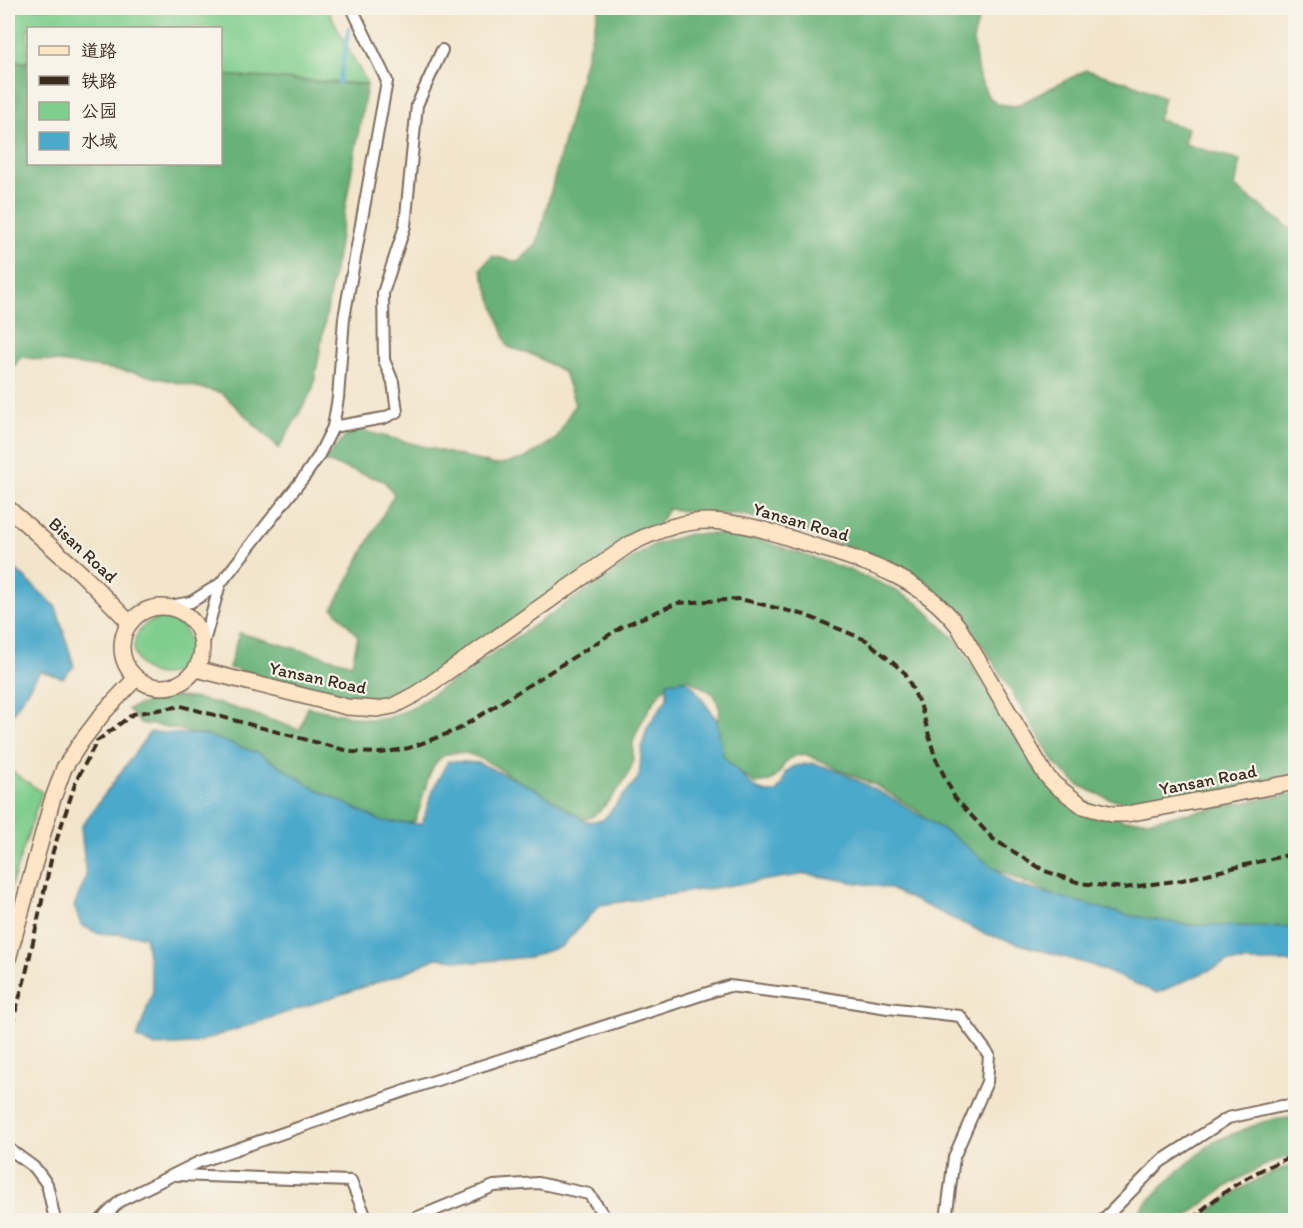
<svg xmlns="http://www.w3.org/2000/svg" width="1303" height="1228" font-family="Itim,'LXGW WenKai TC',sans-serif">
<rect width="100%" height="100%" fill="#f7f3e8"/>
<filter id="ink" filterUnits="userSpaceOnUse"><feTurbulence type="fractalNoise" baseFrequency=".0167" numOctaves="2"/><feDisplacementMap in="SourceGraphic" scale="12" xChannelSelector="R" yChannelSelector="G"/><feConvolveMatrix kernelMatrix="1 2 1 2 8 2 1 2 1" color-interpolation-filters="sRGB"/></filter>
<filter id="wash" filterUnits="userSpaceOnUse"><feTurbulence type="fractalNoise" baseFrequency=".008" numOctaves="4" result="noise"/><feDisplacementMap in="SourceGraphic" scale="24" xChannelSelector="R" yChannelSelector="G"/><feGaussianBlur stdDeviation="1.35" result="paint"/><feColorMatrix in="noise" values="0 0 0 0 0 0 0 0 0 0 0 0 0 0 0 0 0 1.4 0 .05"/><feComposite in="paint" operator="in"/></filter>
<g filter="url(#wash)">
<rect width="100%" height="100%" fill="#f2e5cc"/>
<g fill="#80ce8d" stroke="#5e7c56" stroke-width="1.5">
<polygon points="8,8 327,8 367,84 221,75 220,28 28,28 28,62 8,61"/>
<circle cx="162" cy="647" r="28"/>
<polygon points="8,769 42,792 8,895"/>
</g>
<g fill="#68b178" stroke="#526e4b" stroke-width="1.5">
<path d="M 599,8 L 969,8 L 980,14 L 973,40 L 978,74 L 988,96 L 997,104 L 1016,106 L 1086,70 L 1130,83 L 1164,97 L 1158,120 L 1188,128 L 1184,144 L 1240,160 L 1235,187 L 1295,232 L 1295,776 L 1162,803 L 1131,803 L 1107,798 L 1080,786 L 1057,766 L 987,652 L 956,609 L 926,581 L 890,561 L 781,524 L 744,515 L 710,514 L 668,509 L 659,524 L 415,686 C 409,689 401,694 394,696 C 355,705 270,678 229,668 L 239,633 L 352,664 L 358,636 L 333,608 L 394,494 L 384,481 L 323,461 L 353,428 L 495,465 L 524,459 L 556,439 L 575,404 L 564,372 L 533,355 L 508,347 L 481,269 L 492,256 L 518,262 L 537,244 Z"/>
<polygon points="8,62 28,63 28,164 220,164 221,75 367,85 313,389 279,448 222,393 132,372 21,357 8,374"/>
<path d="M 689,534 L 722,534 L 760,540 L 852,571 L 889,587 L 918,603 L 956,640 L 1044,781 L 1123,820 L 1151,820 L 1295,793 L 1295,926 L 1260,931 L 1171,926 L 1070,903 L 977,860 L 953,844 L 918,811 L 879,787 L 805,754 C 773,757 790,782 756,784 L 720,758 L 716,727 L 720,710 L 714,694 L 688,679 C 682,680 675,681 670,684 C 656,692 638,727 633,742 C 632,750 634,758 632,765 C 628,779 602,814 588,818 C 579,820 570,815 562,811 C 548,801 533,792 519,782 C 498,768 453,733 433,767 C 424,783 423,804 415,821 L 392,827 L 362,816 L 246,753 L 178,729 L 140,723 L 128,709 C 143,703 157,699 173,697 C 206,695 267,719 300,730 L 307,707 L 365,719 L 387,718 L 410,709 L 653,545 Z"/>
<path d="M 1295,1117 L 1295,1154 C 1252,1167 1217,1190 1184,1220 L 1130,1220 L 1174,1175 L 1213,1142 L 1265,1121 Z"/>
<path d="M 1295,1165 L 1295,1220 L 1197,1220 C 1227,1198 1259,1173 1295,1165 Z"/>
</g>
<g fill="#4ca9ca" stroke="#446a74" stroke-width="1.5">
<polygon points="8,562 56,607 74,666 63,678 40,671 8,721"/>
<polygon points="685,680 692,685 717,720 723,756 755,788 767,793 776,792 782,785 785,773 794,766 813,763 839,771 897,801 950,834 1016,885 1126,915 1188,925 1295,927 1295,962 1228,962 1157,993 1094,966 986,934 888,888 806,874 600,905 562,946 530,957 475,962 436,958 402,974 192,1044 154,1046 137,1038 153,991 145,936 97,933 81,925 74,906 86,878 81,827 150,732 206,735 261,754 314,788 381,821 422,824 433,789 448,761 479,763 534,788 587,822 603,820 639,777 642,747 647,728 667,698 667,682"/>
</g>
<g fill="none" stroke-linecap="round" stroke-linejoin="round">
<polyline stroke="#4ca9ca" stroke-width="4" points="339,83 349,29"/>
</g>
</g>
<g filter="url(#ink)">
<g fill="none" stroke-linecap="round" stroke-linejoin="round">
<g stroke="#7b6b5b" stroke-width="14">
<g id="minor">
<polyline points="333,427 384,418 397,412 393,382 384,360 383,293 405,226 417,105 442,50"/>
<polyline points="165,607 191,602 220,584 304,477 318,457 333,427 338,398 344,318 387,81 352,8"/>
<polyline points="202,649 220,584"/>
<polyline points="8,1148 35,1168 47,1184 55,1220"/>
<polyline points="177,1175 351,1181 367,1220"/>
<polyline points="101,1220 120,1201 199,1162 428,1083 729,986 819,997 888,1008 960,1016 989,1055 987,1082 954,1157 946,1220"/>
<polyline points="411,1220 494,1186 538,1183 589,1194 607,1220"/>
<polyline points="1103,1220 1160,1162 1228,1118 1282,1106 1296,1105"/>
</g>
</g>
<g stroke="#7b6b5b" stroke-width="18">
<g id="secondary">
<polyline points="8,508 82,574 130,623"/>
<circle cx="162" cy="647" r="40"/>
<path d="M 196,669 L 347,707 L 377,709 L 393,706 L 416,694 L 630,544 C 655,531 681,521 709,521 C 744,522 775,533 808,544 C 866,562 919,576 958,626 L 1045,774 L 1055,785 L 1083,806 L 1112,814 L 1127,814 L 1296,782"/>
<polyline points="8,959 52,801 64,768 81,742 104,712 136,678"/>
</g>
</g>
<use href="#minor" stroke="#fff" stroke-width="10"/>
<use href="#secondary" stroke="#fde5c5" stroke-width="15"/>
<g stroke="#3b2a1e" stroke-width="4" stroke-dasharray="9 4.5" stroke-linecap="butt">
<polyline points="8,1038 25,978 53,851 76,781 97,741 133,714 181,706 352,752 381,753 409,748 457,730 625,625 678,603 740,599 805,615 866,640 905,673 921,707 935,757 955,798 993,839 1045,871 1080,883 1124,888 1182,880 1296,853"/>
<path d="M 1191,1220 C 1222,1191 1255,1170 1296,1155"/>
</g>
</g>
</g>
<g text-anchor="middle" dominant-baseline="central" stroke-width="4.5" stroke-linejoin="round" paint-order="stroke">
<g font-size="18" fill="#3b2a1e" stroke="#f7f3e8">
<text transform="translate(801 522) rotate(16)">Yansan Road</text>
<text transform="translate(83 550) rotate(43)">Bisan Road</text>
<text transform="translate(318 678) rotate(12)">Yansan Road</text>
<text transform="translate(1208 780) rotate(-11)">Yansan Road</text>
</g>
</g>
<rect width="1303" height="1228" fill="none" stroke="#f7f3e8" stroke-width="30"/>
<rect x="27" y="27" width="195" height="138" fill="#f7f3e8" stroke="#aca397" stroke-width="1.5"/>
<rect x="39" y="46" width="30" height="9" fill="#fde5c5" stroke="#aca397" stroke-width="1.5"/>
<text x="81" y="57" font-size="18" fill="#3b2a1e">道路</text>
<rect x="39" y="76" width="30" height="9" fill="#3b2a1e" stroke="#aca397" stroke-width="1.5"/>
<text x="81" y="87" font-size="18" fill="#3b2a1e">铁路</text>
<rect x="39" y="102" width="30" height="18" fill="#80ce8d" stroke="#aca397" stroke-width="1.5"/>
<text x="81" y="117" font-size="18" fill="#3b2a1e">公园</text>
<rect x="39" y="132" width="30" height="18" fill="#4ca9ca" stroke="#aca397" stroke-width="1.5"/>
<text x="81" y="147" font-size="18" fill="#3b2a1e">水域</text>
</svg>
